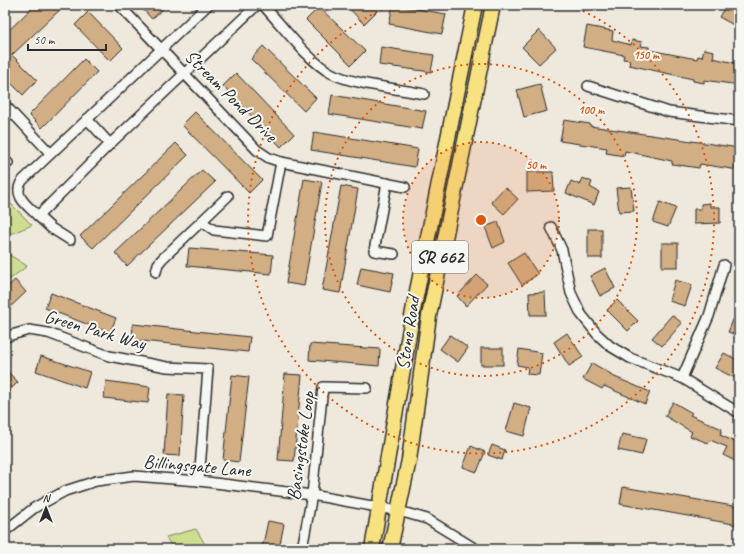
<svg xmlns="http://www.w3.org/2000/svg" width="744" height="554" font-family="Caveat,sans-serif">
<rect width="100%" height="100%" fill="#efe8dc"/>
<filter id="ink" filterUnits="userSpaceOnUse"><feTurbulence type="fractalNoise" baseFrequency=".025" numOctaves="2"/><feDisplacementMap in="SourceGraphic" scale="8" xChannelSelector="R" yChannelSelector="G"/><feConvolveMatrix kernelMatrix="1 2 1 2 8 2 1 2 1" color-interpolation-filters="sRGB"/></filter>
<g filter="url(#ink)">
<g fill="#cfdd91" stroke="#7d845e">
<polygon points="9,202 32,225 13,233 5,233 5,206"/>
<polygon points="5,252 27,266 5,283"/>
<polygon points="196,529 206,546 201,549 173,549 166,537"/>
</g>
<g fill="#d2ae84" stroke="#2b2b2b">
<polygon points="35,5 65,5 12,55 37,80 23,95 5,77 5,34"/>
<polygon points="139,5 167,5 152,19"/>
<polygon points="346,5 372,5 378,10 364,24"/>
<polygon points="393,5 446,14 442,34 389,24"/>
<polygon points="726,5 739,12 739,28 719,17"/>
<polygon points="319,7 365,51 351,65 306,20"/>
<polygon points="88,12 123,48 110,61 75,25"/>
<polygon points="587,26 613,31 612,40 631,45 632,40 642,42 641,46 649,47 649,50 697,59 698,56 702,57 704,49 714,51 713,58 739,64 739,85 704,80 704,83 693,81 693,79 629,65 630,60 623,59 624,55 583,47"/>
<polygon points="539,30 556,48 539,64 522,47"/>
<polygon points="263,46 316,98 304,111 251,59"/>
<polygon points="381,47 434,55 431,72 379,65"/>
<polygon points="84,59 97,72 42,128 29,115"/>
<polygon points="236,73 294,134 281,147 223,86"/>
<polygon points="540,84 547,111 524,117 517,90"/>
<polygon points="332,95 426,111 422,129 329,114"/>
<polygon points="195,112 262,180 249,193 182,125"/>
<polygon points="564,120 590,124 590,126 739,148 738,170 700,164 699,168 672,164 672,161 625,151 624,156 606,153 607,148 560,141"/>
<polygon points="314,132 418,149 415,167 311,150"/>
<polygon points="176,143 188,155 93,248 80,236"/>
<polygon points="202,170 215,182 127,266 115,253"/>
<polygon points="527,172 553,172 554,191 527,192"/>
<polygon points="583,178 592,182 590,187 599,192 594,205 566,193 571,181 580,185"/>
<polygon points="304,179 322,182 304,286 286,283"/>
<polygon points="341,186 358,189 340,293 322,290"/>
<polygon points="505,187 518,199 504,214 491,202"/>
<polygon points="631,187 634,211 619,212 616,188"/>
<polygon points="660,202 676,208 668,227 653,222"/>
<polygon points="710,203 710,207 720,207 720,223 694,224 694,209 701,209 701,204"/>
<polygon points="498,222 505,242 493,248 485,227"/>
<rect x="588" y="229" width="14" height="29"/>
<rect x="662" y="243" width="16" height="24"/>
<polygon points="189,248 273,255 271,274 187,266"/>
<polygon points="524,253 538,274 522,285 508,263"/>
<polygon points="361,267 394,273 390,292 357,285"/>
<polygon points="605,268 615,288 600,296 590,276"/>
<polygon points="477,275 487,284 466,306 457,296"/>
<polygon points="15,280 26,292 5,312 5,289"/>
<polygon points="675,280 692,285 685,306 669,301"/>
<polygon points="545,292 546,315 530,315 529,293"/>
<polygon points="51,293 116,318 110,333 45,308"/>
<polygon points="617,300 638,321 628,331 607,310"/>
<polygon points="739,306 739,336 728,332"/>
<polygon points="672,315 682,323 662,346 652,338"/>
<polygon points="133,324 250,337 248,352 132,340"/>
<polygon points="567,333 583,357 569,366 554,342"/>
<polygon points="450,335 468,348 458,362 440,349"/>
<polygon points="310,344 380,349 379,366 309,360"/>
<rect x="481" y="348" width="22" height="17"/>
<polygon points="519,349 542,353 539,375 527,374 528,367 517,365"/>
<polygon points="724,353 739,361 739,370 735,378 715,368"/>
<polygon points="41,356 90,372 85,388 36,371"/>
<polygon points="592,363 611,374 610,375 650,392 645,404 604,386 602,389 583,379"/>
<polygon points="5,369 18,382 5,395"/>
<polygon points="285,374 302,375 294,461 278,460"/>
<polygon points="232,375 249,377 239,462 223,460"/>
<polygon points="106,381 150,387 148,403 104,398"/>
<polygon points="168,394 184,395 180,456 164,455"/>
<polygon points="673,402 692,413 690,415 722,429 720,435 739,444 739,463 723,455 727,447 710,440 708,443 690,436 692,432 665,416"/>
<polygon points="514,403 531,408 524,436 506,431"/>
<polygon points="622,434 646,439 642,455 618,450"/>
<polygon points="492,445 505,450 502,460 488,455"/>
<polygon points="471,446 485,452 477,472 463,467"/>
<polygon points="623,487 739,507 739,525 620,504"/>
<polygon points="268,521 284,524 279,549 262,549"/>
</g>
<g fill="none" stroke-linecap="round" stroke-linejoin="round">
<g stroke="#2b2b2b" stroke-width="12">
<g id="minor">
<polyline points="119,5 257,150 269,158 281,162 405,187"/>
<path d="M 208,5 L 22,181 C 12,196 28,206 38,216 L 110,144 L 257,5"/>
<path d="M 263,5 C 281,24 308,61 331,73 C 351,84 400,89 424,94"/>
<polyline points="588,86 669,112 739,121"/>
<polyline points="5,105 50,153"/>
<polyline points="87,119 110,144"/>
<polyline points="5,162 8,163"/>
<polyline points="387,183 374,251 394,254"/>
<polyline points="38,216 51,228 70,240"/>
<polyline points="202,222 214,230 267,236 281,162"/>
<polyline points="551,227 562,250 571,293 581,314 597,334 610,346 630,358 682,378 739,413"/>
<polyline points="156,272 158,264 162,259 228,196"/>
<polyline points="5,338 8,336 29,330 48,333 109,356 167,367 208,369 199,481"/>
<polyline points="682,378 709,316 724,265"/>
<polyline points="5,531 34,508 65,491 96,481 134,476 199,481 312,495 399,511 427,519 476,549"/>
<polyline points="302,549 312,495 323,387 367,388"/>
</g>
</g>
<g stroke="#2b2b2b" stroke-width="17">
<g id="primary">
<polyline points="372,549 413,311 475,5"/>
<polyline points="390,549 409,460 429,316 493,5"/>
</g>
</g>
<use href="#minor" stroke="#f6f6f2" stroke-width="9"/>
<use href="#primary" stroke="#f8e181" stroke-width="14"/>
</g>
</g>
<circle cx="481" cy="220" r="78" fill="#df570e" fill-opacity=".12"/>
<g fill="none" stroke="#df570e" stroke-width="2" stroke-dasharray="2 4">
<circle cx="481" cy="220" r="78"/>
<circle cx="481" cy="220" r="156"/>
<path d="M572 6A233 233 0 1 1 390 6"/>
</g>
<g text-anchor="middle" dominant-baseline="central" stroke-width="4" stroke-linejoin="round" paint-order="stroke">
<rect fill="#f6f6f2" stroke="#686867" stroke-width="1" x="412" y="241" width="56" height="32" rx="3"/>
<g font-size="18" font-weight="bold" fill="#2b2b2b">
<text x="440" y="257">SR 662</text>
</g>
<g font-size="19" fill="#2b2b2b" stroke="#f6f6f2">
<text transform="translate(231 96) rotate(45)">Stream Pond Drive</text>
<text transform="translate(95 330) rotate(16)">Green Park Way</text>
<text transform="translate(408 333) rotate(-81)">Stone Road</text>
<text transform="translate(301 446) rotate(-82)">Basingstoke Loop</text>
<text transform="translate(197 466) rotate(5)">Billingsgate Lane</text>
</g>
</g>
<circle cx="481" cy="220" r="6" fill="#df570e" stroke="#f6f6f2" stroke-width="2"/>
<g font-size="12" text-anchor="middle" font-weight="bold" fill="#df570e" stroke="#f6f6f2" stroke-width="4" stroke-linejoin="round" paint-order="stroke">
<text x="646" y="59">150 m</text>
<text x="591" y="114">100 m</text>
<text x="536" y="169">50 m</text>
</g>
<rect width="744" height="554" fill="none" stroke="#f6f6f2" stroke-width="20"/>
<rect x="10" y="10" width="724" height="534" fill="none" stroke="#2b2b2b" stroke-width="1.5" filter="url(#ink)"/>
<g transform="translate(46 508)" stroke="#f6f6f2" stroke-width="3" paint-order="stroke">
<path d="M0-3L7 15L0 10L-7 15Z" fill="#2b2b2b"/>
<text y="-6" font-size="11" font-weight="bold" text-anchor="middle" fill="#2b2b2b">N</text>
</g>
<path d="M28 44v6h78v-6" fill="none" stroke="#2b2b2b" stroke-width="2"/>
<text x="34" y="44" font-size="12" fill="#2b2b2b" stroke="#f6f6f2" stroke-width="3" paint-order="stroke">50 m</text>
</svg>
